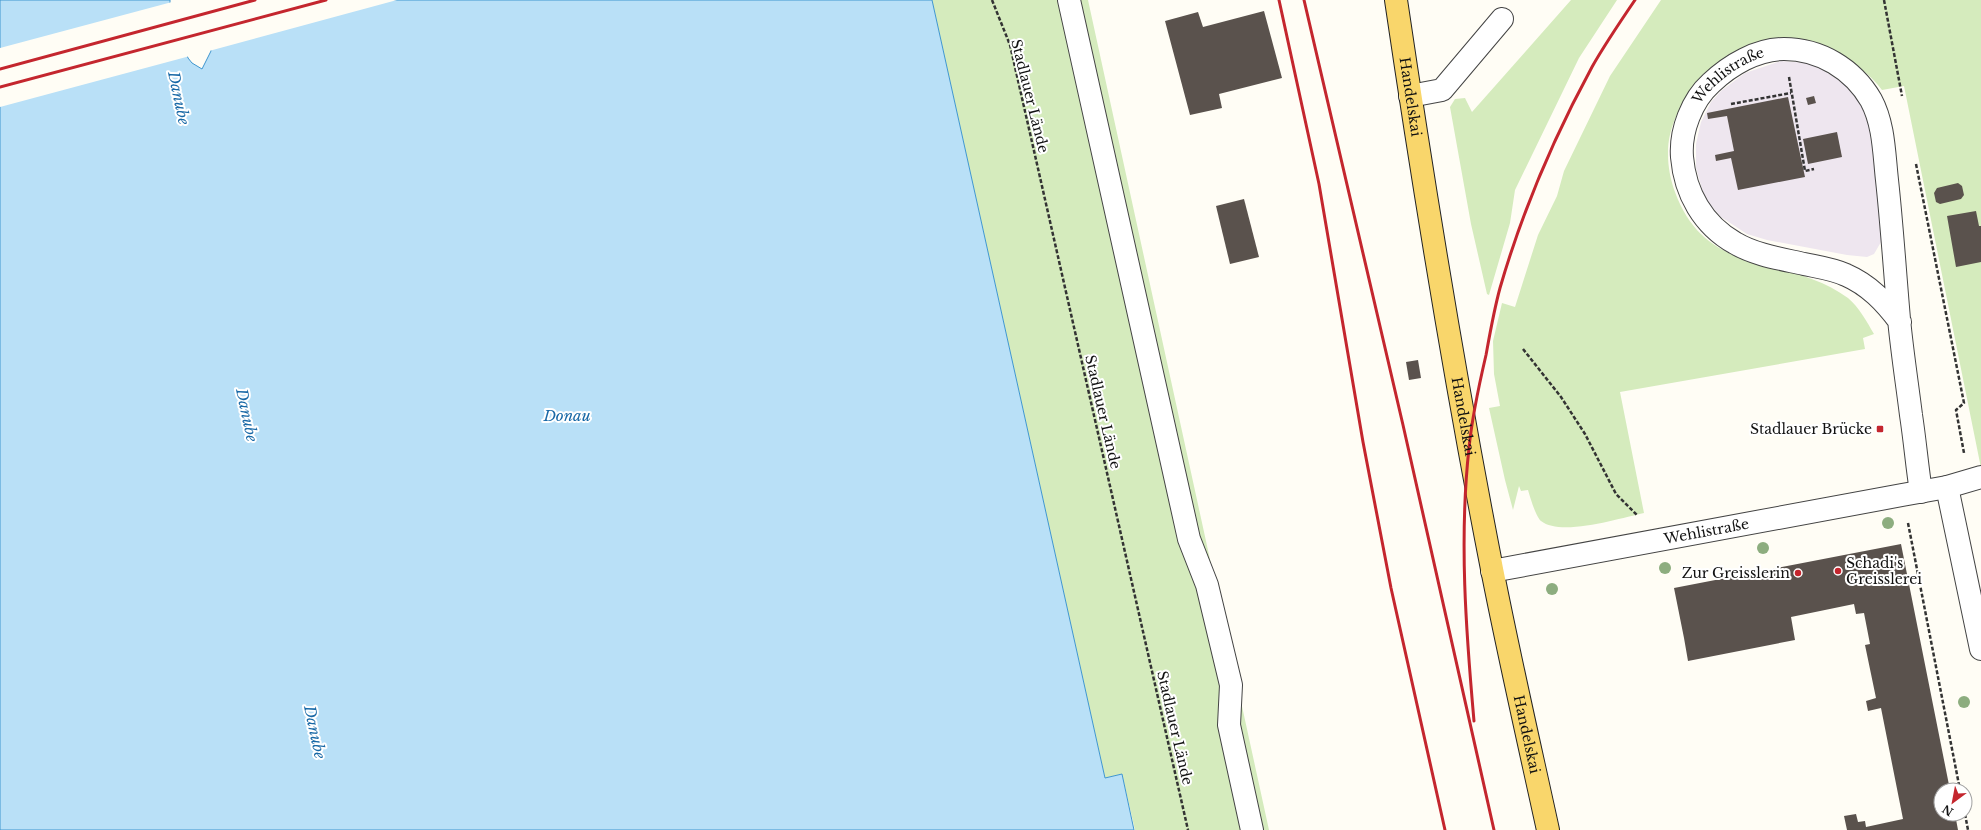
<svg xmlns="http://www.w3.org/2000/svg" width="1981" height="830" font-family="'Libre Baskerville',serif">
<rect width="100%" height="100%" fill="#fffdf5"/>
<polygon fill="#eee6ef" points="1781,61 1808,63 1820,68 1846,85 1862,107 1869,127 1873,152 1882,232 1881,242 1874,254 1867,257 1847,255 1767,240 1747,234 1721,217 1708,202 1702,189 1696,168 1696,144 1701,122 1711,102 1721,91 1745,73"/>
<g fill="#d5ebbd">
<polygon points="932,0 1088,0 1269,830 1135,830 1122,774 1105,778"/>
<polygon points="1571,0 1617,0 1579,58 1515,190 1510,223 1489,295 1487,294 1471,224 1450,107 1455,99 1465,98 1472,112"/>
<path d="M 1661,0 L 1981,0 L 1981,468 L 1904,86 L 1882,90 C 1815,0 1630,68 1675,192 C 1707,280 1787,253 1848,298 C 1859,307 1867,322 1874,334 L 1863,338 L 1865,349 L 1620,392 L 1644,513 C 1620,518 1561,537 1541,521 C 1536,517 1530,497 1528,490 L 1521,491 L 1519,486 L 1513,510 L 1505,480 L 1489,408 L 1500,406 L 1494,374 L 1493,341 L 1502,303 L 1515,307 L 1538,235 L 1557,196 L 1564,171 L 1610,76 Z"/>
</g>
<polygon fill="#b9e0f7" stroke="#3f96cf" points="0,0 170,0 170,5 188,58 192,63 202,69 211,51 199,0 932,0 1105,778 1122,774 1134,830 0,830"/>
<g fill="#fffdf5">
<polygon points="197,0 397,0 209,51"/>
<polygon points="172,2 190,56 0,107 0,48"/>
</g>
<g fill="#5a524d">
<polygon points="1264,11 1282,78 1219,94 1222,108 1190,115 1165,21 1198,12 1203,27"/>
<polygon points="1814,96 1816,103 1808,105 1806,98"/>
<polygon points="1788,97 1805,177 1738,190 1731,158 1716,161 1715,155 1734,151 1727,116 1708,119 1707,113"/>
<polygon points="1837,132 1842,157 1808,164 1803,139"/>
<polygon points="1958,183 1962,186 1964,195 1961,199 1940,204 1936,202 1934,193 1937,188"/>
<polygon points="1244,199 1259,257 1230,264 1216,206"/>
<polygon points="1976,211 1979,226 1981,226 1981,262 1956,267 1947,216"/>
<polygon points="1418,360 1421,378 1409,380 1406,362"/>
<polygon points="1901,544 1950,790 1941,790 1941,814 1955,814 1958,830 1847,830 1844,816 1856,814 1858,822 1865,821 1866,827 1903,819 1881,708 1868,711 1866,701 1876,698 1865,645 1870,644 1864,613 1856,614 1854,604 1791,617 1795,640 1688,661 1684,638 1674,588"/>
</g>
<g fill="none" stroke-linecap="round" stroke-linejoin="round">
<g stroke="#444" stroke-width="24">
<g id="minor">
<polyline points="1069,0 1189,539 1207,585 1231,685 1229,725 1252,830"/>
<polyline points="1410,96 1442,90 1502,19"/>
<path id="s1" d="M 1900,322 C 1885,302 1869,285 1846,275 C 1833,269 1818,267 1804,264 C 1782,259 1755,255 1735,243 C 1703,225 1685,193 1682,157 C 1680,131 1692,100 1711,83 C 1730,65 1757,49 1784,49 C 1820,49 1853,69 1871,100 C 1884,124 1884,153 1887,180 C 1892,226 1895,273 1899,319 C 1902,351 1907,383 1911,415 C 1915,441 1917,466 1921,492"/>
<polyline points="1947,487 1981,649"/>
<path id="s2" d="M 1492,571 L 1902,495 L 1947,487 L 1981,477"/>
</g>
</g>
<g stroke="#222" stroke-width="24">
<g id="major">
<path id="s3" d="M 1396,0 C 1424,190 1455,380 1492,569 C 1509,656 1529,743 1548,830"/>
</g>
</g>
<g stroke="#333" stroke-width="2.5" stroke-dasharray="4 2" stroke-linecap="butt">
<polyline points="992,0 1010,45 1188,830"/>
<polyline points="1884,0 1902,96"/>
<polyline points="1789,77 1805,171 1814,169"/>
<polyline points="1731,104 1791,93"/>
<polyline points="1916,164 1964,403 1956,410 1964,453"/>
<polyline points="1523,349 1561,397 1585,434 1616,494 1637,515"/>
<polyline points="1908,523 1960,790"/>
<polyline points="1965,814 1968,830"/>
</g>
<use href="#minor" stroke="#fff" stroke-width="22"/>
<use href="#major" stroke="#f9d66b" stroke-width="22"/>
<g stroke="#c4262e" stroke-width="3">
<polyline points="1279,0 1319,184 1363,442 1391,588 1445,830"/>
<polyline points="1304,0 1403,425 1494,830"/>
<polyline points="0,69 255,0"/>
<polyline points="0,87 326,0"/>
<path d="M 1474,721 C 1466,631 1459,539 1469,448 C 1472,417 1479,385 1486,355 C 1490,333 1494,310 1500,288 C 1522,212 1554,137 1592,67 C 1605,44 1620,22 1635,0"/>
</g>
</g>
<g fill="#8dad7f">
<circle cx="1888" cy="523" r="6"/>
<circle cx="1763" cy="548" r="6"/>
<circle cx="1665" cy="568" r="6"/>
<circle cx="1552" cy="589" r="6"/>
<circle cx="1964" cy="702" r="6"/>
</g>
<g fill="#c4262e" stroke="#fff" stroke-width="1.5">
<rect x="1876" y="425" width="8" height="8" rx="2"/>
<circle cx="1838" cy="571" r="4"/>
<circle cx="1798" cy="573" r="4"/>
</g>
<g text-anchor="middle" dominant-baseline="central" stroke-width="4" stroke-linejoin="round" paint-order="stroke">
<g font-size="14" fill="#111" stroke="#fff">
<text stroke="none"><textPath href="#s1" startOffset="394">Wehlistraße</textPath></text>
<text transform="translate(1030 96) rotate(76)">Stadlauer Lände</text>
<text stroke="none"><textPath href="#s3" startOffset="98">Handelskai</textPath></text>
<text transform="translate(1103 412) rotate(77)">Stadlauer Lände</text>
<text stroke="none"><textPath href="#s3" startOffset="422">Handelskai</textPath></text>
<text stroke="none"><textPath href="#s2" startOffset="218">Wehlistraße</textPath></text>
<text transform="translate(1175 728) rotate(77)">Stadlauer Lände</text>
<text stroke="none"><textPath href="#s3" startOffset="746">Handelskai</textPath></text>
</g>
<g font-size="14" fill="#111" stroke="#fff" text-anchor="end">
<text x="1872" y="429">Stadlauer Brücke</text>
<text x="1846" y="563" text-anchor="start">Schadi's<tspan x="1846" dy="16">Greisslerei</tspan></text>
<text x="1790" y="573">Zur Greisslerin</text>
</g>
<g font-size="15" font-style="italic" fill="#1768a6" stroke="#fff">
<text transform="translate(179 98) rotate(78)">Danube</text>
<text transform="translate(247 415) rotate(78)">Danube</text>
<text x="567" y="415">Donau</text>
<text transform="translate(315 732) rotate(78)">Danube</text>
</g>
</g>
<g transform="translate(1953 802) rotate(212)"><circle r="19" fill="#ffffff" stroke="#a0a0a0"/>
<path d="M0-3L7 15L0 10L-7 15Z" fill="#c4262e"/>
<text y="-6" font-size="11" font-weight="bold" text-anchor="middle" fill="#111111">N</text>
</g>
</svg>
